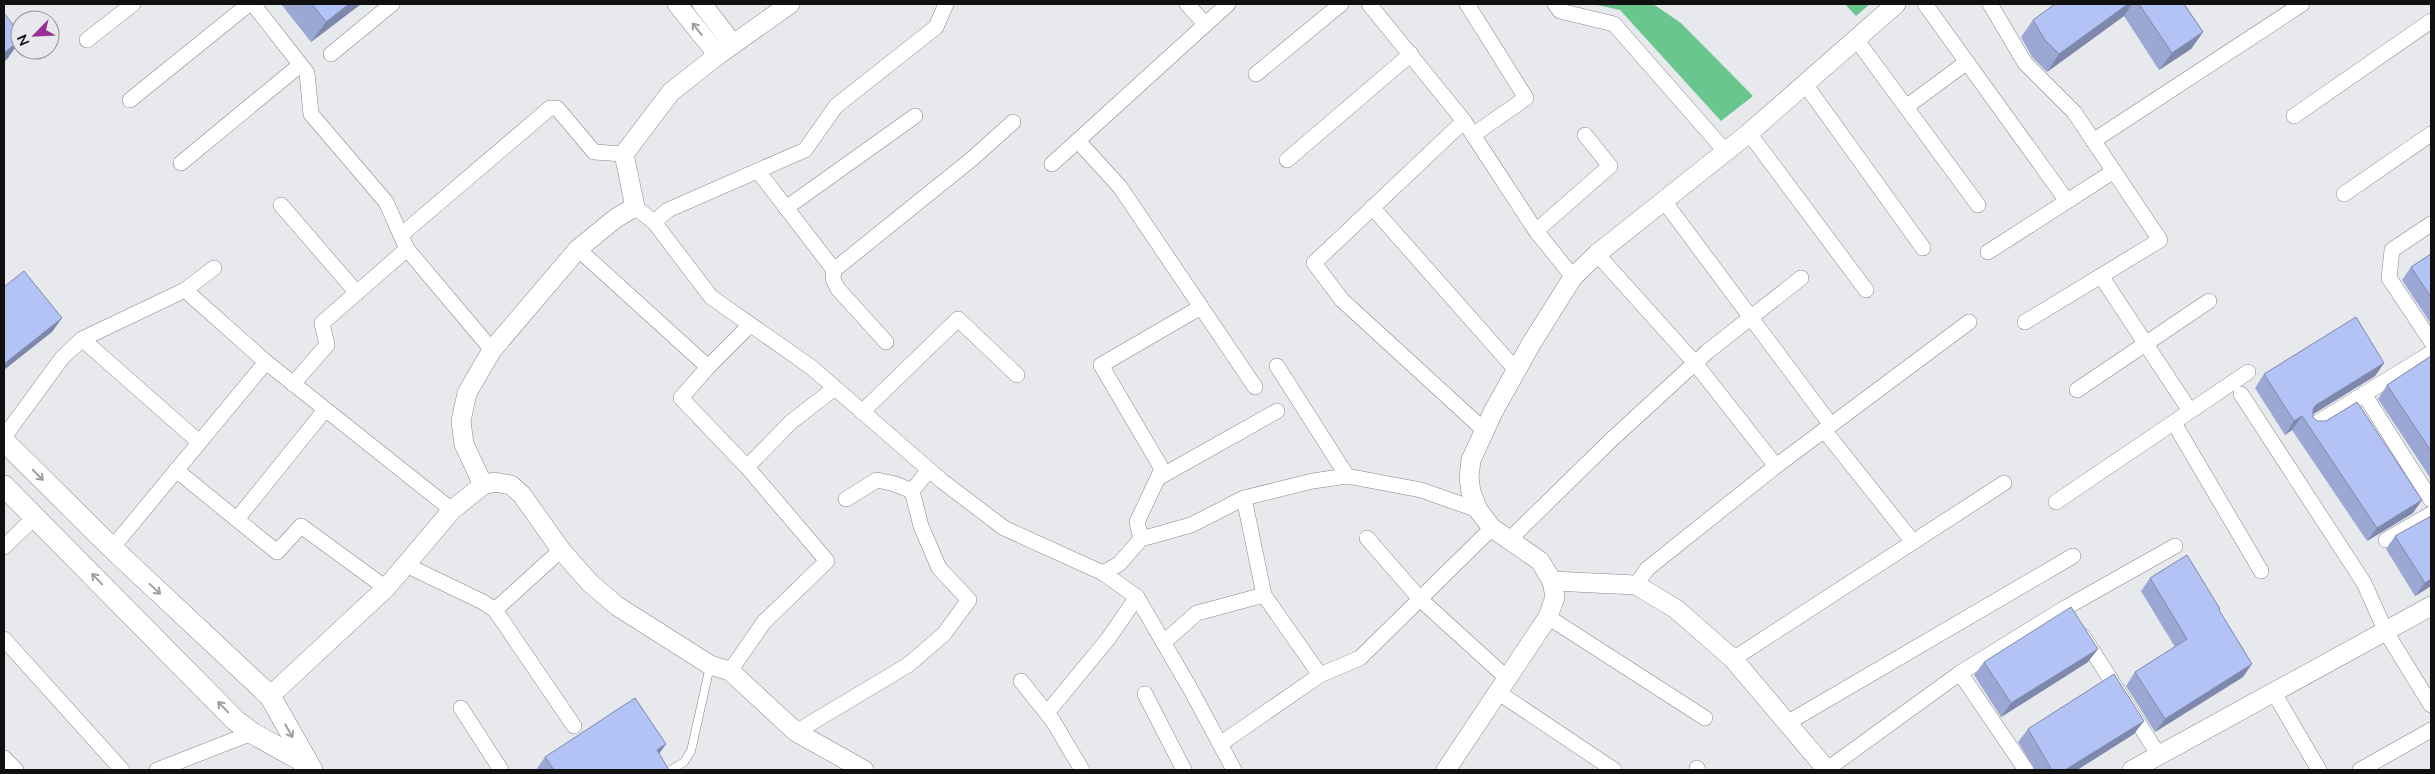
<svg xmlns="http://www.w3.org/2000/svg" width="2435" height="774" font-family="Mulish,sans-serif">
<rect width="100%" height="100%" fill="#e8e9ec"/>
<g fill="#68c68e">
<polygon points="1593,4 1653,4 1681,23 1753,96 1721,121 1620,10"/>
<polygon points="1845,4 1870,4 1856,16"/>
</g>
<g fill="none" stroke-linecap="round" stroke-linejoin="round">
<g stroke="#87888b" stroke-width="9">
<polyline id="service" points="671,770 684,762 691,751 710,666"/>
</g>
<g stroke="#87888b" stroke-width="16">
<g id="minor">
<polyline points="253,4 307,73 311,114 386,202 407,249 492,350"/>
<polyline points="1187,4 1205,24"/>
<polyline points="1369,4 1464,121 1536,231 1573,277"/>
<polyline points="1467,4 1526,98 1473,135"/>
<polyline points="1555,4 1560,11 1614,24 1726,152"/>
<polyline points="1925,4 2067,201"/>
<polyline points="1990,4 2025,63 2074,112 2160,240 2025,322"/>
<polyline points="1856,39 1978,205"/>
<polyline points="87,40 133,4"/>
<polyline points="331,54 392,4"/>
<polyline points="1256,74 1341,4"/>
<polyline points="1805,84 1923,248"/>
<polyline points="130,100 249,4"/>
<polyline points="1906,107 1967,62"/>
<polyline points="2294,116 2431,21"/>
<polyline points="1464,121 1314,263 1342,300 1485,431"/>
<polyline points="1749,133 1866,290"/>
<polyline points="1078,141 1120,187 1255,387"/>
<polyline points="2093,141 2302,4"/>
<polyline points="1287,160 1411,54"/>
<polyline points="181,163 300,65"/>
<polyline points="1052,164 1228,4"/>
<polyline points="758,171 834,270 833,279 838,289 886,342"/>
<polyline points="2344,194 2431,134"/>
<polyline points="1664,201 1831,425"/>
<polyline points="281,205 357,293"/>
<polyline points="635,207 654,222 711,297 811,367 942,481 1004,528 1103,573 1119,564 1141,539 1191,525 1244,498 1313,481 1347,476 1421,490 1478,510"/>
<polyline points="1372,207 1516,370"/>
<polyline points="786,208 915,116"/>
<polyline points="654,222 668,210 805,150 836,106 936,27 946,4"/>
<polyline points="2431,224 2392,250 2389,278 2431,341"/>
<polyline points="1536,231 1610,166 1585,135"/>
<polyline points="401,235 550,108 557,108 594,152 624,154"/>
<polyline points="578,249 708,367"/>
<polyline points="1988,252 2114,171"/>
<polyline points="1597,254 1695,363 1776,466"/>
<polyline points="834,270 973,158 1013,122"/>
<polyline points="2101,276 2190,411"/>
<polyline points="185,290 266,362 452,510"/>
<polyline points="82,339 199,442"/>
<polyline points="1277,366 1347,476"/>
<polyline points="293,384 327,345 322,323 407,249"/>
<polyline points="2077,390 2209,301"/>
<polyline points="2241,394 2364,583 2386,632 2431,705"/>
<polyline points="2364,394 2431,500"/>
<polyline points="862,412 958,319 1017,375"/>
<polyline points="2174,423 2261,571"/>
<polyline points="2312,426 2431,353"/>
<polyline points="1824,430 1913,542"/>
<polyline points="4,437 62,358 82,339 185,290 214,268"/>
<polyline points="747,467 791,422 835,388"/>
<polyline points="176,470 277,552 301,526 386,588"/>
<polyline points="1158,478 1277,411"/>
<polyline points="1244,498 1264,595 1320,675"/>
<polyline points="846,499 877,480 895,484 912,491"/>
<polyline points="2056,502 2248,372"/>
<polyline points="237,519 325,410"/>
<polyline points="1367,538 1421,600 1508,679"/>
<polyline points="1141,539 1137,522 1162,469 1101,365 1201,307"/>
<polyline points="1510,539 1610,441 1707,352 1801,278"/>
<polyline points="2386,540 2431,514"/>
<polyline points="4,547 36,516"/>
<polyline points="112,548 266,362"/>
<polyline points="406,565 483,602 495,610 574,726"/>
<polyline points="1103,573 1137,597 1191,690 1234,770"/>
<polyline points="1636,585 1647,569 1776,466 1969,322"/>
<polyline points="495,610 561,550"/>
<polyline points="1548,617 1705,718"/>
<polyline points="2083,636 2158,754"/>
<polyline points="4,639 122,770"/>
<polyline points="1164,642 1197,613 1264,595"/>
<polyline points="1733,659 2004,483"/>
<polyline points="730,671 764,622 827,561 747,467 681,398 708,367 750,325"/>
<polyline points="1960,673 2026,770"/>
<polyline points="1021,681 1053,721 1082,770"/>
<polyline points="1499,693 1614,770"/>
<polyline points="2274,693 2319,770"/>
<polyline points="1145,694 1184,770"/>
<polyline points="461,708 501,770"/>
<polyline points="1047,713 1108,639 1137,597"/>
<polyline points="1787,723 2073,556"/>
<polyline points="796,732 908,665 944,634 969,600 939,568 921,526 912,491 929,470"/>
<polyline points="1220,744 1320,675 1360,658 1492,528"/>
<polyline points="4,758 16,770"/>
<polyline points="1697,768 1698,770"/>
<polyline points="157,770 252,733"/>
<polyline points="1826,770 1960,673 2065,608 2175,546"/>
<polyline points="2360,770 2431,730"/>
</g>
</g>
<g stroke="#87888b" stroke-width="20">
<g id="tertiary">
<polyline points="677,4 718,55"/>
<polyline points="702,4 733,44"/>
<polyline points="483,485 464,444 461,421 467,393 492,350 578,249 616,218 635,207 624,154 671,92 718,55 790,4"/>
<polyline points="1552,581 1636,585 1676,609 1733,659 1827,770"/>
<polyline points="270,696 386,588 452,510 483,485 494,482 511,485 522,495 561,550 590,583 617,606 710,665 730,671 796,732 864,770"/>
<polyline points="1446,770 1548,617 1555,597 1552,581 1540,561 1492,528 1478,510 1471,492 1469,477 1471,460 1493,412 1531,344 1573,277 1597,254 1749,133 1896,4"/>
<polyline points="2132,770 2431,606"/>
</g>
</g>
<g stroke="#87888b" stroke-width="22">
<g id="secondary">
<polyline points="4,441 112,548 270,696 312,770"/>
<polyline points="4,486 235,720 252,733 306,763"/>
</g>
</g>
<use href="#service" stroke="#fff" stroke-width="8"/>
<use href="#minor" stroke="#fff" stroke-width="15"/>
<use href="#tertiary" stroke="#fff" stroke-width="19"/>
<use href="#secondary" stroke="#fff" stroke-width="21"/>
</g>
<g fill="#9ba8d3">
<polygon points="281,4 361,4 311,42"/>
<polygon points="2055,4 2184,4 2203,32 2191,49 2159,70 2124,16 2047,72 2032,57 2021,37 2033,20"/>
<polygon points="2431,254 2431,324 2402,280 2411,267"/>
<polygon points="2431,356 2431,479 2378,399 2387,385"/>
<polygon points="2384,363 2375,376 2313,414 2313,417 2413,513 2367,541 2292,430 2285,435 2255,388 2264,374"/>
<polygon points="2395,536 2431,586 2415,596 2386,549"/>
<polygon points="2150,578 2219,611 2243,677 2155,732 2126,686 2135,672 2175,647 2141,591"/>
<polygon points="1984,662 2088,662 2001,717 1974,675"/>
<polygon points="2028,729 2134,734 2077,770 2035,770 2018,742"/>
<polygon points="666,744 659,754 669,770 536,770 545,757"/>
</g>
<g fill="#7e88ac">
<polygon points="349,4 361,4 311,42 326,22"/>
<polygon points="2128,4 2132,4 2124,16 2047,72 2059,54"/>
<polygon points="2203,32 2191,49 2159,70 2172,53"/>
<polygon points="20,40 20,41 8,58 4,62 4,53"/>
<polygon points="62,318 52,332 4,370 4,364"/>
<polygon points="2384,363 2375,376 2307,418 2304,422 2316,405"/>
<polygon points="2302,416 2292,430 2285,435 2294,421"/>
<polygon points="2422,500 2413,513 2367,541 2377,528"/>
<polygon points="2431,579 2431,586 2415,596 2425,583"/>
<polygon points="2098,649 2088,662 2001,717 2011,703"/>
<polygon points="2252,664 2243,677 2155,732 2165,719"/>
<polygon points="2144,721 2134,734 2077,770 2065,770"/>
<polygon points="666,744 656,758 657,750"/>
</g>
<g fill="#b4c3f5" stroke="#7e88ac">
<polygon points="312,4 349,4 326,22"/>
<polygon points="2055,4 2128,4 2059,54 2045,40 2033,20"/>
<polygon points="2139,4 2184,4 2203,32 2172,53"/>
<polygon points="4,13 20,34 20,40 4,53"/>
<polygon points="2431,254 2431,297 2411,267"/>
<polygon points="24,271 62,318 4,364 4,287"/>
<polygon points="2356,317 2384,363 2316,405 2313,409 2313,417 2317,421 2326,421 2357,402 2422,500 2377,528 2302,416 2294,421 2264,374"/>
<polygon points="2431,356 2431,451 2387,385"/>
<polygon points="2431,516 2431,579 2425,583 2395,536"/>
<polygon points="2187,555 2220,609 2219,610 2252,664 2165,719 2135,672 2187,639 2150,578"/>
<polygon points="2071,607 2098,649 2011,703 1984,662"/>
<polygon points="2114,674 2144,721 2065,770 2052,770 2028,729"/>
<polygon points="635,698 666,744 657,750 669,770 554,770 545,757"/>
</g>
<defs><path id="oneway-shaft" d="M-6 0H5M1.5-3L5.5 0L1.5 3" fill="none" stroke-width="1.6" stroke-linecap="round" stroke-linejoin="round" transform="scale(1.25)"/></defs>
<g stroke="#9f9fa0">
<use href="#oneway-shaft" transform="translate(697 29) rotate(-128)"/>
<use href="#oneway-shaft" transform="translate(38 475) rotate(45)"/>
<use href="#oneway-shaft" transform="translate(97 579) rotate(-134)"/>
<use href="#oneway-shaft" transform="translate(155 589) rotate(43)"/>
<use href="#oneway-shaft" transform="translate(223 707) rotate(-134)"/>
<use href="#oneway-shaft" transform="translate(289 731) rotate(61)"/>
</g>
<rect width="2435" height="774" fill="none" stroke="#101011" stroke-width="10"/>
<g transform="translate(35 35) rotate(246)"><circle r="24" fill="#e8e9ec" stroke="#929294"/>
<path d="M0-4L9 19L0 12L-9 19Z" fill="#973095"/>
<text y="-8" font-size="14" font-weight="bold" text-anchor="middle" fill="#101011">N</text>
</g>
</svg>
